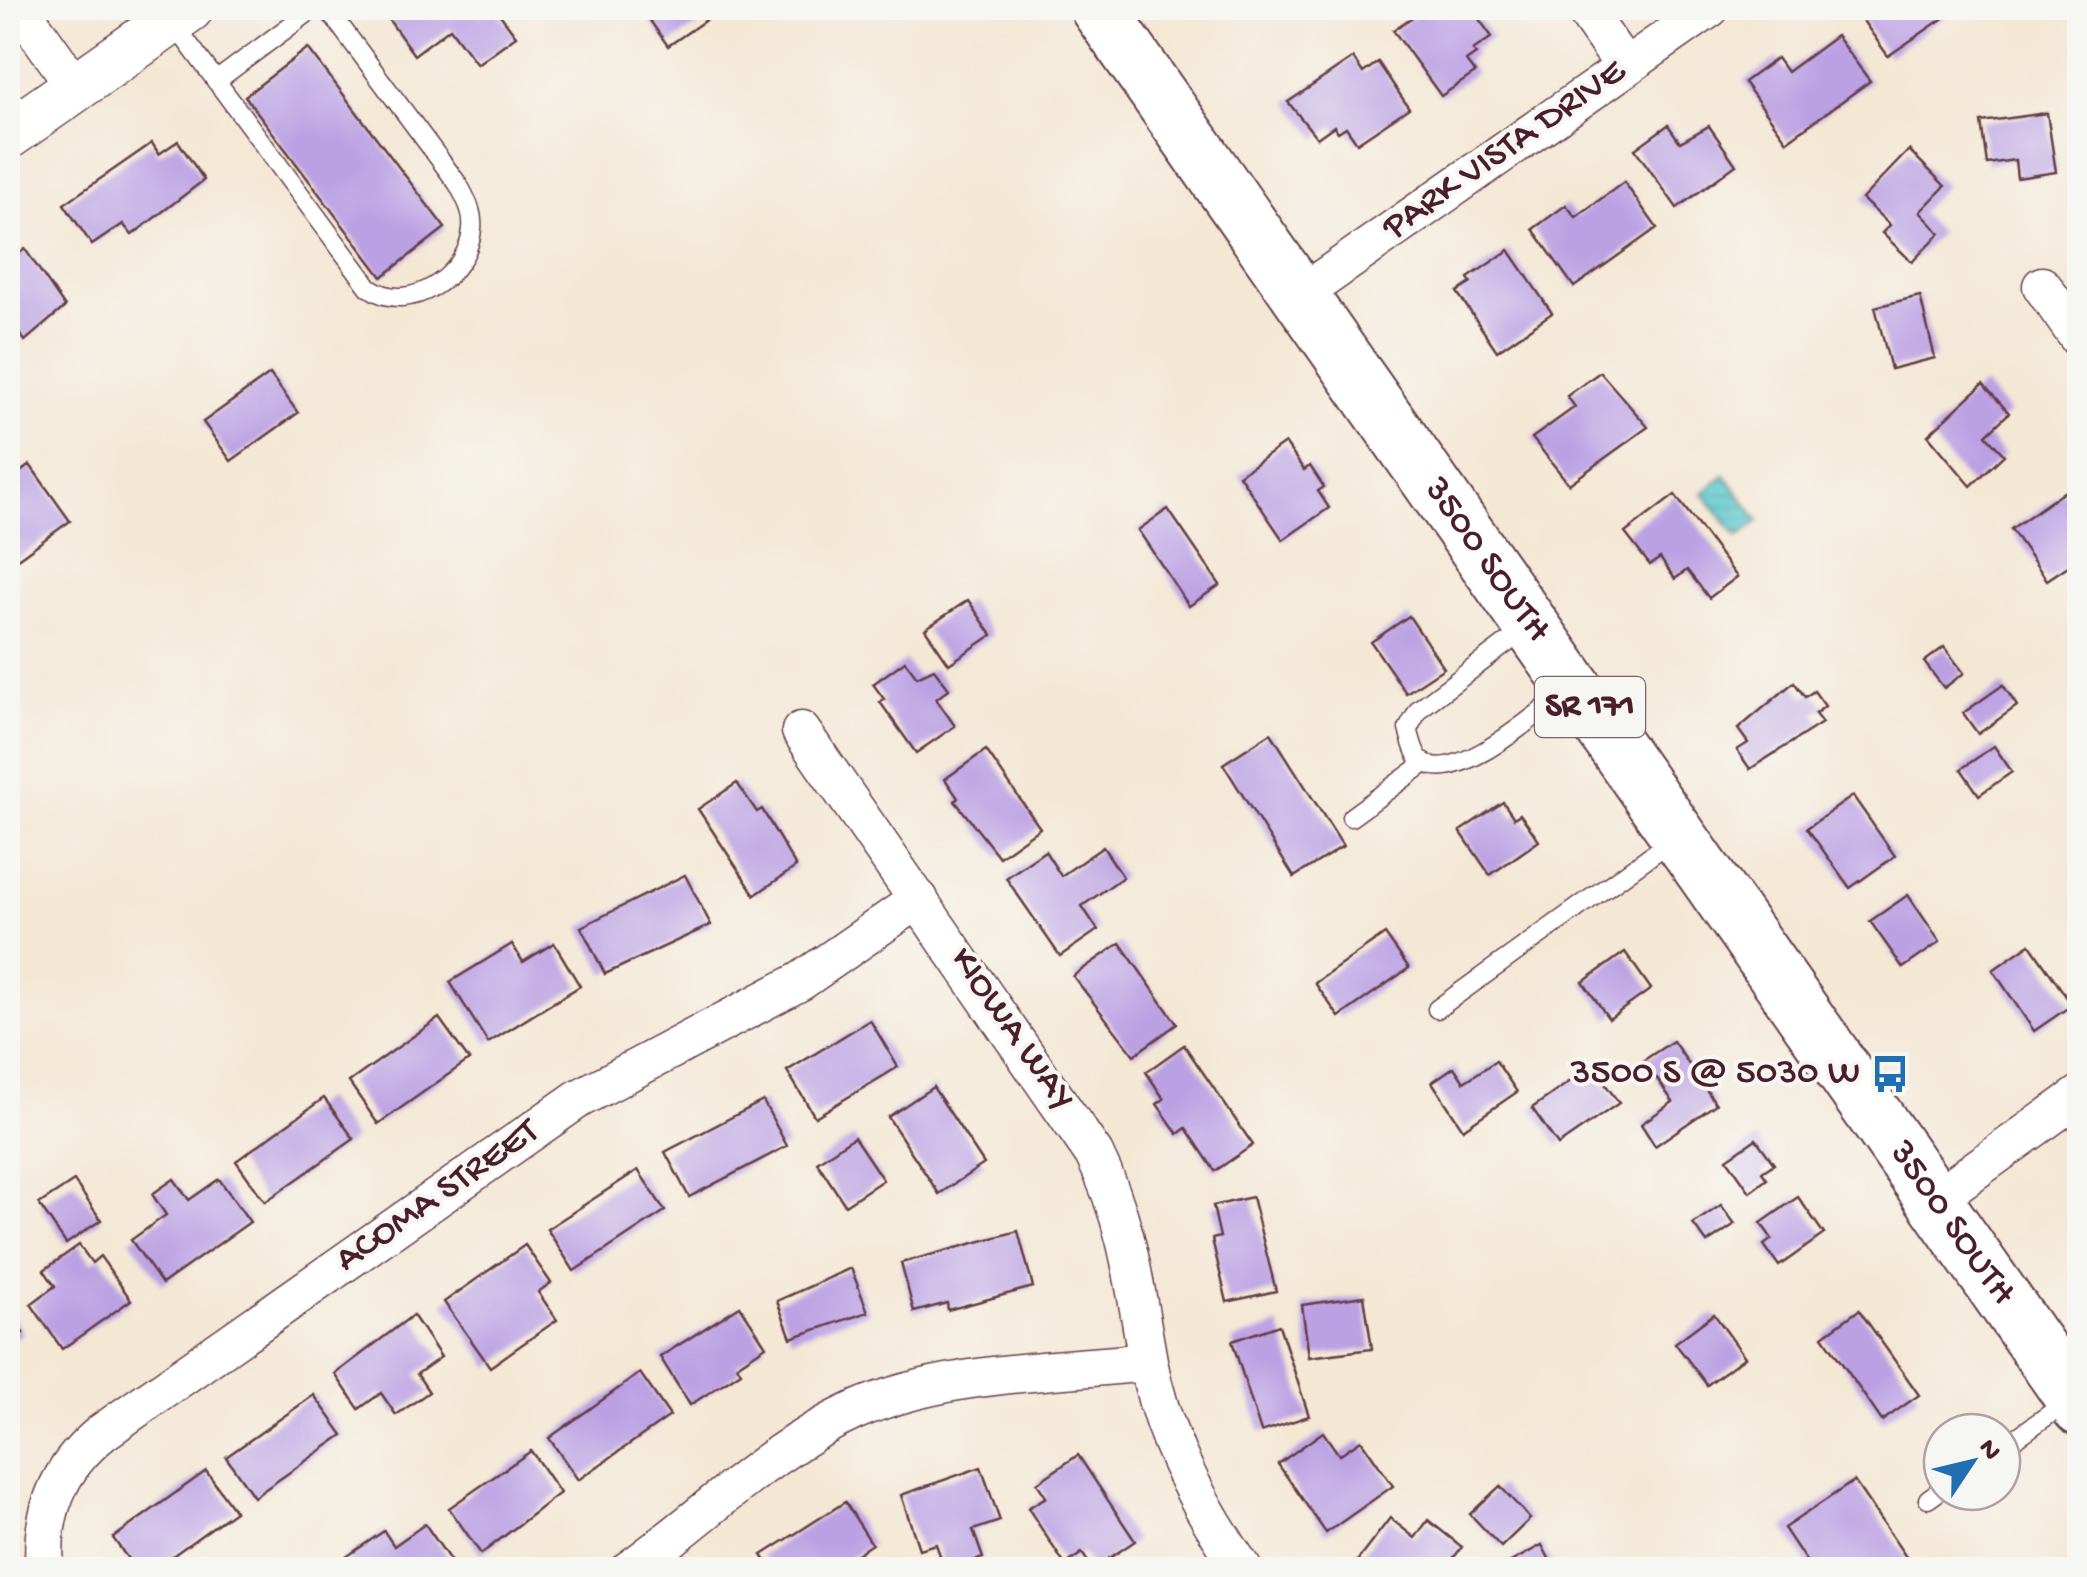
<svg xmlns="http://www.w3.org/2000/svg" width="2087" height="1577" font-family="'Gochi Hand',sans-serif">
<defs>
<pattern id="water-rules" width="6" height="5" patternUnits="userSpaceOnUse" patternTransform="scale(2.5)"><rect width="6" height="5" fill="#5bc8ce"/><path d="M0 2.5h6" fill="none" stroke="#51abb1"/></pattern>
</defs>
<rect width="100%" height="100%" fill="#f6f6f2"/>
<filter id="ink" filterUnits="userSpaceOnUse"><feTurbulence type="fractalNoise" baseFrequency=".01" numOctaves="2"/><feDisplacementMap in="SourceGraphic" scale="20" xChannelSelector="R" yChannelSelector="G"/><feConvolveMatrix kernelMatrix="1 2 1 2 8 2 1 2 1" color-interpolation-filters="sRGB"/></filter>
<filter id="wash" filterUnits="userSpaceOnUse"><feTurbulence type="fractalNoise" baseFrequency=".0048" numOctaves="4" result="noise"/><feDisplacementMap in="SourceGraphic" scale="40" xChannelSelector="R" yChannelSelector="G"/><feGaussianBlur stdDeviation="2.25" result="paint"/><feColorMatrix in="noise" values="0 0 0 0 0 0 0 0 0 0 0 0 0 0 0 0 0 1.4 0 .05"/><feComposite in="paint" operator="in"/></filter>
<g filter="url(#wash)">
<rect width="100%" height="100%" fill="#f4e7d4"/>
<polygon fill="url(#water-rules)" stroke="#52747c" stroke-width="2.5" points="1725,475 1759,521 1738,537 1703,493"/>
<g id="blocks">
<g fill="#bba0e3">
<polygon points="407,8 495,8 516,36 477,64 450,28 414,55 389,20"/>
<polygon points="641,8 723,8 668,46"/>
<polygon points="1426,8 1471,8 1492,37 1473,50 1476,54 1466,61 1475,73 1441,96 1393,30"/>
<polygon points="1854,8 1958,8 1888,56"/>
<polygon points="1836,36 1870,81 1787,141 1744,82 1777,58 1787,72"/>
<polygon points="308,48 445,228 382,277 245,96"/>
<polygon points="1353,58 1363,73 1378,62 1409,108 1357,143 1346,127 1338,132 1334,126 1317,138 1288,102"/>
<polygon points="2047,113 2056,172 2017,178 2015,160 1987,164 1981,122"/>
<polygon points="1668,125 1680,142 1709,126 1736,165 1677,208 1635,149"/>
<polygon points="178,141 204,180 132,235 123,224 92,245 64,204 152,143 159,154"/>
<polygon points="1909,150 1945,186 1920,212 1940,233 1912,262 1882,233 1890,225 1862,199"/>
<polygon points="1624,182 1657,228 1574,287 1533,229 1566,205 1576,217"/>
<polygon points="11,245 17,255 25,249 65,307 25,341 8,316"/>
<polygon points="1509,250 1552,313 1497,351 1457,292 1471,283 1468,278"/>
<polygon points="1920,296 1935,358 1891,369 1875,307"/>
<polygon points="1600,372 1648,427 1569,484 1532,438 1575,407 1567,396"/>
<polygon points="270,374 298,413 231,461 203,422"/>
<polygon points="1983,384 2009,413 1986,435 2004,455 1971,486 1928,435"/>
<polygon points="1285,443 1304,470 1310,466 1324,487 1318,491 1329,508 1283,540 1239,475"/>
<polygon points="30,465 70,521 12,563 8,558 8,481"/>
<polygon points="2071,487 2080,499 2080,523 2070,529 2080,543 2080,558 2047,580 2011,529"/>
<polygon points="1675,495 1737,577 1709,598 1687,570 1675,579 1660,558 1650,565 1625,533"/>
<polygon points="1168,509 1220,585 1189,606 1138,530"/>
<polygon points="968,600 992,635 949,664 925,629"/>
<polygon points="1409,616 1444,668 1406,693 1371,642"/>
<polygon points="1944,647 1964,673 1944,688 1924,662"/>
<polygon points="905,661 917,677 934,669 949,689 936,699 955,726 916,753 880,702 884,699 873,684"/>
<polygon points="1794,682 1805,697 1814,691 1825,706 1815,714 1822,723 1750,769 1737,750 1748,743 1738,729"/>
<polygon points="2003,685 2017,706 1978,734 1963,713"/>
<polygon points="1271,733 1343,846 1294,877 1223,764"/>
<polygon points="1994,746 2012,772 1979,795 1961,769"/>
<polygon points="986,750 1040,828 999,857 955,801 958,798 945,779"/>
<polygon points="737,783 757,812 762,809 796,867 755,895 698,809"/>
<polygon points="1853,796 1895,856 1850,888 1807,828"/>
<polygon points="1503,802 1514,818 1520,814 1539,841 1490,875 1460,831"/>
<polygon points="1103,847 1123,877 1082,906 1098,930 1060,956 1006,878 1045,851 1061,876"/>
<polygon points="685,875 711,925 605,974 581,927"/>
<polygon points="1908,895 1940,942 1903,968 1870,921"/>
<polygon points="1385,934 1409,968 1339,1017 1315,983"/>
<polygon points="554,943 580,986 488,1043 450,982 512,944 523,962"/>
<polygon points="1120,943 1177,1024 1134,1055 1073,976"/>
<polygon points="2030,944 2072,1005 2034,1031 1993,970"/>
<polygon points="1625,952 1651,989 1609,1019 1583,982"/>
<polygon points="439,1018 469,1060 378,1124 349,1082"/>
<polygon points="870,1020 898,1067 815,1117 787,1071"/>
<polygon points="1673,1041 1716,1104 1655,1146 1641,1124 1673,1102 1644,1060"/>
<polygon points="1184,1045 1253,1145 1215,1171 1186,1128 1178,1134 1157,1104 1164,1099 1146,1072"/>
<polygon points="1496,1061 1517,1092 1463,1129 1432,1082 1454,1067 1464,1082"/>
<polygon points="1592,1066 1619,1103 1558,1145 1532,1108"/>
<polygon points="933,1087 984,1164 939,1194 888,1117"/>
<polygon points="324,1098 354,1139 265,1202 236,1161"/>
<polygon points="763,1101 787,1146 689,1197 665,1152"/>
<polygon points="854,1137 883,1180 845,1205 817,1162"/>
<polygon points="1756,1139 1774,1164 1762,1172 1767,1179 1750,1192 1727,1159"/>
<polygon points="638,1170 665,1211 574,1271 547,1229"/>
<polygon points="174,1179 189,1200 219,1179 250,1222 162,1284 131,1240 166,1215 152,1194"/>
<polygon points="74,1181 101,1220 66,1244 39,1204"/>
<polygon points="1252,1197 1276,1291 1227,1302 1212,1239 1220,1237 1213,1206"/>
<polygon points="1798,1197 1824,1234 1779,1266 1764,1245 1772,1239 1761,1223"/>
<polygon points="1721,1205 1735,1224 1707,1243 1693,1224"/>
<polygon points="1018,1231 1033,1287 948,1310 947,1303 914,1312 901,1263"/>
<polygon points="79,1245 92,1263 100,1256 131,1300 62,1349 31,1304 55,1286 44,1270"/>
<polygon points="525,1245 551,1283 538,1292 557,1320 490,1367 444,1302"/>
<polygon points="851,1268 868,1312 791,1338 777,1301"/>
<polygon points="1364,1296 1372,1349 1309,1357 1302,1305"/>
<polygon points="740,1306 766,1346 737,1365 741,1372 690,1405 660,1357"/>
<polygon points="8,1308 23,1333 8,1343"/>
<polygon points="1859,1310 1919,1395 1882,1421 1823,1336"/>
<polygon points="1714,1314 1745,1357 1707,1385 1675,1343"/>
<polygon points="413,1315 441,1357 417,1374 429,1392 396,1415 381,1393 359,1409 335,1374"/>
<polygon points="1279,1325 1309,1416 1261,1432 1232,1341"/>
<polygon points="640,1373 670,1416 578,1480 549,1438"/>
<polygon points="314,1395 343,1435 254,1497 226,1457"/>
<polygon points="1323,1432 1339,1455 1361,1440 1393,1486 1326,1533 1278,1464"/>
<polygon points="531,1451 560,1493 481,1554 449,1508"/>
<polygon points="1078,1455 1135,1541 1093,1569 1082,1553 1065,1565 1028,1508 1046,1497 1037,1483"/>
<polygon points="981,1467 1000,1521 973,1530 983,1558 945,1570 936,1544 919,1549 901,1495"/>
<polygon points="206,1471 235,1511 153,1570 136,1570 113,1538"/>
<polygon points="1854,1481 1915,1570 1812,1570 1784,1528"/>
<polygon points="1500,1486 1530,1519 1501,1547 1470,1514"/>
<polygon points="845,1502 872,1544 832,1570 772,1570 762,1555"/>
<polygon points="1390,1518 1415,1538 1428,1520 1462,1547 1448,1565 1454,1570 1360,1570 1354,1565"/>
<polygon points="425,1524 454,1566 448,1570 354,1570 346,1557 384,1531 394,1546"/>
<polygon points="1542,1545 1555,1570 1496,1570"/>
</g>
</g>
</g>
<g filter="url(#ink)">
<use href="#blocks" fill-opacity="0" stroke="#643d44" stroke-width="2.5"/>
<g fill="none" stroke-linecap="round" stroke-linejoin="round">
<g stroke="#643d44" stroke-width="21">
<g id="service">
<path d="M 171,20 L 369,287 C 409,317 469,274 472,229 C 474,212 466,199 458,184 L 327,8"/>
<polyline points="216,81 314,8"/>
<path d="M 1527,628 L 1419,709 L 1408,729 C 1411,738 1413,751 1419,758 C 1450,793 1541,710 1568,690"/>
<polyline points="1351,817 1425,763"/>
<polyline points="1437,1009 1675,838"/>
<polyline points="2002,1448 2068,1401"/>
<polyline points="1928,1499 1942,1489"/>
</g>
</g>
<g stroke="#643d44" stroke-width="41">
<g id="minor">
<polyline points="20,8 76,87"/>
<polyline points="1584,8 1625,67"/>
<polyline points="2042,286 2080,340"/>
<polyline points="1300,295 1710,8"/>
<path d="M 801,731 L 1094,1154 C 1129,1225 1134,1284 1148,1361 C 1162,1437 1199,1507 1243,1570"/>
<polyline points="1935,1199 2080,1095"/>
<path d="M 45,1570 C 40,1513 58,1468 103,1432 L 578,1099 L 801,981 L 919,899"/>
<path d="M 629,1570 C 704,1517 769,1449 854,1411 C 944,1371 1052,1372 1148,1362"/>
</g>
</g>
<g stroke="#643d44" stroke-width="51">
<polyline id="tertiary" points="8,135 189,8"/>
</g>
<g stroke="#643d44" stroke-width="59">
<g id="primary">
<path id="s1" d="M 1098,8 L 2080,1408"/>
</g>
</g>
<use href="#service" stroke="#fff" stroke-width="18"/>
<use href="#minor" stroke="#fff" stroke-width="38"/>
<use href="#tertiary" stroke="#fff" stroke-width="48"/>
<use href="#primary" stroke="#fff" stroke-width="55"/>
</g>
</g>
<defs>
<g id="bus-bare" transform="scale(3)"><path d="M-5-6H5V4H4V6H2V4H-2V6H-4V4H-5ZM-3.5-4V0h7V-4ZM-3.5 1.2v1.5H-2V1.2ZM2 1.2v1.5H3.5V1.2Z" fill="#1f6fb2" stroke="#f6f6f2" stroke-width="2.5" paint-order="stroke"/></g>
</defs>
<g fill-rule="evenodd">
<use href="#bus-bare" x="1890" y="1074"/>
</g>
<g text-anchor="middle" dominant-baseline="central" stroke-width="8" stroke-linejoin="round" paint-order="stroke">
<rect fill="#f6f6f2" stroke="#7e6067" stroke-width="2.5" x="1535" y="677" width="110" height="60" rx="8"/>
<g font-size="35" font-weight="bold" fill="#4a1f2b">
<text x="1590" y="707">SR 171</text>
</g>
<g font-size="38" fill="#4a1f2b" stroke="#f6f6f2">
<text transform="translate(1505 151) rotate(-35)">PARK VISTA DRIVE</text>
<text stroke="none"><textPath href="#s1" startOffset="675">3500 SOUTH</textPath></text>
<text transform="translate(1011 1030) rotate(55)">KIOWA WAY</text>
<text transform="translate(438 1197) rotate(-35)">ACOMA STREET</text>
<text stroke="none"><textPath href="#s1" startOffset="1485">3500 SOUTH</textPath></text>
</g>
<g font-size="38" fill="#4a1f2b" stroke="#f6f6f2" text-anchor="end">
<text x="1860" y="1074">3500 S @ 5030 W</text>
</g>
</g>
<rect width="2087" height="1577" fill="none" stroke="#f6f6f2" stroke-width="40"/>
<g transform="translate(1972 1462) rotate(55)"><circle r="48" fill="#f6f6f2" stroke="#b1a0a2" stroke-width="2.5"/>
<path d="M0-8L18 38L0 25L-18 38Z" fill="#1f6fb2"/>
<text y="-15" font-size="28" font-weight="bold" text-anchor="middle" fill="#4a1f2b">N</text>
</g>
</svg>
